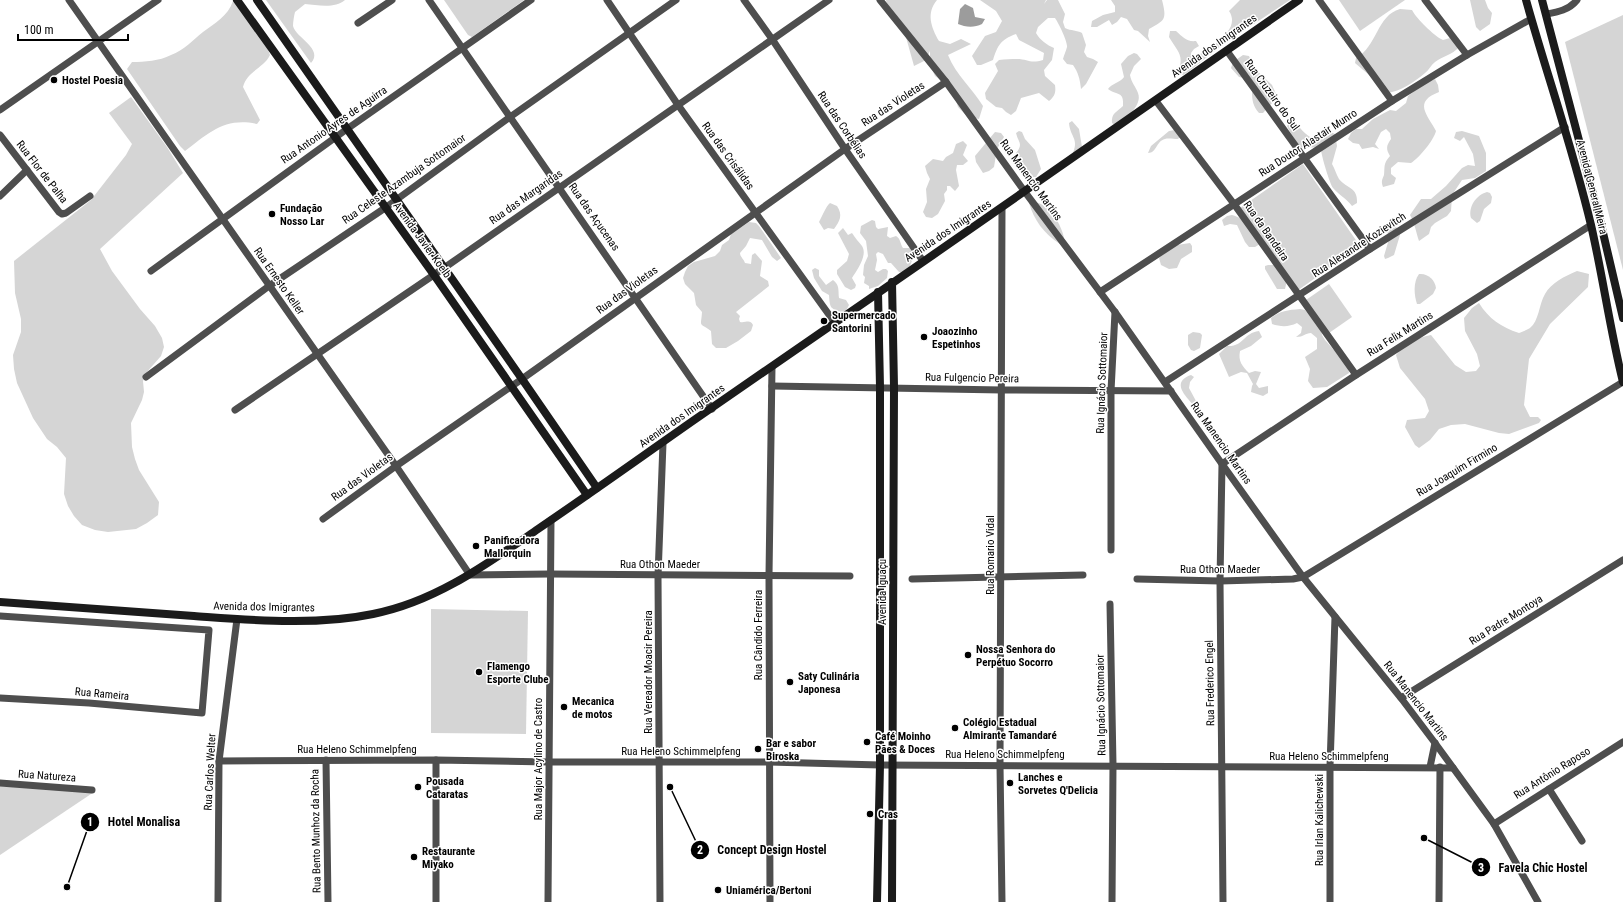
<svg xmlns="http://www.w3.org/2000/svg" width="1623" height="902" font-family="'Roboto Condensed',sans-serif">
<rect width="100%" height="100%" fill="#fff"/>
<g fill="#d5d5d5">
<path d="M 266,0 L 345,0 C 335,9 317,5 305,4 L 295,12 C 294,16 293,22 293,26 C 296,38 324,49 311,63 Z"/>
<polygon points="444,0 524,0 472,37 468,35"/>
<path d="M 886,0 L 937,0 C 926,13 931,27 939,41 L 950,44 L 961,39 L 971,44 L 948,55 C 956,75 972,88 983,106 L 979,119 L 967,116 L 958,107 L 954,94 L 945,83 L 935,76 L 930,65 L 930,51 L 926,60 L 914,66 L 904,30 L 888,11 Z"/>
<path d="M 980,0 L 1046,0 L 1044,4 L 1047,0 L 1058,0 L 1065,14 L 1063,22 L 1065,28 C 1071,31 1077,30 1082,33 L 1086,45 L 1084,52 L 1087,57 L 1093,59 L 1098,62 L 1086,84 L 1081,89 C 1080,79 1078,72 1073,65 L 1067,64 L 1063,59 C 1064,55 1066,51 1067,47 C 1068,42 1058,22 1055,18 L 1048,18 L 1038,27 L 1036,33 C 1040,40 1047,45 1054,48 L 1052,60 L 1044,70 L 1045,76 L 1055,85 C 1056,92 1055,96 1049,101 L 1039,93 L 1021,98 L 1016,111 L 1011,115 L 1006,112 L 1002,108 L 996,107 L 986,99 L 985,93 L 998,71 L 995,64 L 999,60 C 1005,59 1011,59 1017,59 C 1028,59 1030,64 1043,60 L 1044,53 L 1019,40 L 1016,34 C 1000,40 998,45 993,60 L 981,65 L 977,65 L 972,56 L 985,36 L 996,32 L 1002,21 L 996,11 Z"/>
<path d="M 1111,0 L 1162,0 C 1167,20 1165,20 1149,29 L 1148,36 L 1150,42 L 1138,31 L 1134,30 L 1127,19 L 1121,17 L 1117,22 L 1112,25 L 1109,20 L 1097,27 L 1091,27 L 1092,21 L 1103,15 L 1115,12 L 1115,6 Z"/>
<path d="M 1240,0 L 1290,0 L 1237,35 L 1231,38 L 1188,72 L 1183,75 L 1178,72 C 1185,55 1177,51 1169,37 L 1170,31 L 1176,31 C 1183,37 1186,42 1196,41 L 1199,46 L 1194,49 L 1191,53 L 1192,60 C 1205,49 1243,32 1229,11 Z"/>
<polygon points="1339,0 1405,0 1360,31"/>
<polygon points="1470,0 1485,0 1488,8 1492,13 1490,24 1480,31 1476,27"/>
<path d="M 233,1 L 236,1 L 267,47 L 270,55 C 264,68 247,71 243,87 L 260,120 L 257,124 C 225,117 209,133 185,151 L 180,146 L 127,69 L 132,62 C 145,62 159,61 171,55 C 184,50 193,40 203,32 C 215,23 228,16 233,1 Z"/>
<path d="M 1400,9 L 1412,10 C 1416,18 1434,36 1443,40 L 1450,38 L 1459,47 C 1452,55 1443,56 1435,62 C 1431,65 1429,70 1425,73 C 1413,83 1401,91 1387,93 L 1375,80 L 1355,63 L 1356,58 C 1377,47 1377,15 1400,9 Z"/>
<polygon points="1623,15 1623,270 1565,42"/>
<path d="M 1134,53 L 1137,54 L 1141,59 L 1134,66 L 1130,75 C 1131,82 1136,87 1138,93 C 1143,106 1124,120 1115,125 L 1112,123 C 1111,113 1117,112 1123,106 C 1124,91 1118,96 1108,89 C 1112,83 1120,83 1124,77 L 1121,64 L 1128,56 Z"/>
<path d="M 1243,55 L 1249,56 L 1254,68 L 1272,85 L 1276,94 L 1272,103 L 1263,113 L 1259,113 C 1253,106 1252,100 1252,92 C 1253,88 1250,83 1249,79 L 1239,77 L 1231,68 L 1233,62 Z"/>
<path d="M 1435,79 L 1438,85 L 1439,92 C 1413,102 1427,114 1436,131 C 1434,140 1419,158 1411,163 L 1398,162 L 1391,168 L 1391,174 L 1396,178 L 1394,184 L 1383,187 C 1381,181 1382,180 1384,175 C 1385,166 1383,164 1390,156 C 1386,149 1386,146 1391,139 L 1390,133 L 1386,129 L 1381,132 L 1375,144 L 1379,149 L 1373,147 L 1362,149 L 1359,144 L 1353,143 L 1348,139 L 1351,133 L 1356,129 L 1362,129 L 1373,119 L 1390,110 L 1396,111 L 1406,103 L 1408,96 L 1424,84 Z"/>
<polygon points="131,97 167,147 183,173 100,249 112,271 140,309 155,326 162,338 164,347 161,356 146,373 143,381 144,392 142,400 131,423 132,447 135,459 139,470 159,502 158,515 147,523 136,529 108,532 95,530 82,525 74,516 68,506 64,494 66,458 57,447 47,439 33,418 17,383 14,369 13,355 21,332 21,319 15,293 14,261 91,200 126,155 132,144 109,113"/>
<path d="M 1291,120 C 1300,126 1305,136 1314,139 L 1326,130 L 1335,134 L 1337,146 L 1332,164 C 1335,169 1336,174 1339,179 C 1347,189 1358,187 1357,203 L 1352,206 C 1347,199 1339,195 1333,188 C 1330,184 1321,155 1321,149 C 1313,146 1308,149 1300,147 L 1290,132 L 1287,126 Z"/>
<path d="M 1072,121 L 1079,129 L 1082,147 L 1072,155 C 1080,139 1070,137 1069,123 Z"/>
<path d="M 1175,130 L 1180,137 L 1178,139 C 1174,139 1168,138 1165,139 C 1156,141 1157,153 1148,153 L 1151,146 L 1169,131 Z"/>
<path d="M 1019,131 L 1022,132 L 1025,139 L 1035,150 L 1041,169 L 1036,177 C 1021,178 1019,164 1016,153 C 1024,144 1018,142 1016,133 Z"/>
<path d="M 1462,131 L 1479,136 L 1486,153 L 1486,171 L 1475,178 L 1462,180 L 1454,192 L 1452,197 L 1451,211 L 1447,216 L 1435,223 L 1431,227 L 1429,234 L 1419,241 C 1416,232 1415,224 1410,215 L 1421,199 L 1431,199 L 1446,186 L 1462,168 L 1468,165 L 1475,166 L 1473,154 L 1464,137 L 1460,141 L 1454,138 L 1456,132 Z"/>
<polygon points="995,132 1001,133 1004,137 997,149 994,167 989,171 983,173 976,162 975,156"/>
<polygon points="963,141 967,145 963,155 968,161 963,165 957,165 956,170 959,186 955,191 950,186 947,186 947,190 944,194 945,201 938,214 932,218 926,217 923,212 927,202 926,189 930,179 927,173 925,166 933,159 943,161 946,157 953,153 956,144"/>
<polygon points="1303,164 1360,246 1297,291 1240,208"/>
<path d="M 1487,192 L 1490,193 L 1492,197 L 1491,203 L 1484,209 L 1480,221 L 1477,223 L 1471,218 C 1468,207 1476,195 1487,192 Z"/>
<path d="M 1035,202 C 1050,205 1061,224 1064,238 L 1060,244 C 1044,234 1034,220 1029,203 Z"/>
<path d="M 830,203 L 837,206 C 843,215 840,221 834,229 L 828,228 L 824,230 L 819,222 C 822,217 826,206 830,203 Z"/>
<path d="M 1232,215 C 1246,218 1253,233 1260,244 L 1255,247 L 1249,247 L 1245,242 L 1237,225 L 1230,224 L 1224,226 L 1222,220 L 1227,216 Z"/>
<path d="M 872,220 L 875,221 L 876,227 L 878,229 L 888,227 L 887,236 L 890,238 L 896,236 C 901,239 900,244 903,248 L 910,248 L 914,255 L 910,266 L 902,273 L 899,272 L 891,263 L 888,263 L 883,254 L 878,252 L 876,254 L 877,260 L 875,270 L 878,272 L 883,269 L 886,269 L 888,271 L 887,278 L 878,286 L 869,289 L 869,286 L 864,283 L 865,277 L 863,275 L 864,265 L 868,256 L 866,241 L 860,233 L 861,226 Z"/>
<path d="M 749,222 L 756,223 L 759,226 L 781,258 L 777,261 L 772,257 L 762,240 L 750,238 L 746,246 L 740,253 C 740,257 744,259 745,263 L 751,264 L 752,255 L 755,253 L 762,261 L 760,276 L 768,281 L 769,286 L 736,312 L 740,316 L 739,319 L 740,322 C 746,323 750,319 753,325 L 751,331 L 738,341 L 726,348 L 716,348 L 712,344 L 711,331 C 698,322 701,328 702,312 L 696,305 L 694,293 L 685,284 L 683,278 L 685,272 L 688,266 L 694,262 L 715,256 L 720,251 L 722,245 L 729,240 L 731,234 Z"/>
<polygon points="1392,223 1398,229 1400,235 1394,255 1388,258 1385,259 1384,256 1389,239 1386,226"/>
<path d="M 843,228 L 848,235 L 852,233 C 855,238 859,242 862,246 C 868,255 857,270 852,278 L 856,285 L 855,288 L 851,290 L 845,287 L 837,274 L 837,270 L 847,261 L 849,254 L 838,233 Z"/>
<polygon points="1190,243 1192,246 1192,252 1181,259 1177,268 1169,269 1161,265 1159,258 1161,256 1177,245"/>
<polygon points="1268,265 1274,265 1287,280 1285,289 1277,289 1265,269 1265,266"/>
<path d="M 815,268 L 819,270 L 819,276 L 826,285 L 833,280 C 840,285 838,291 839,298 L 846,300 L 849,305 L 847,309 L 843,313 C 830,308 830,309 829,295 L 822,291 L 814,278 L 812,270 Z"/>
<path d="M 1577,271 L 1589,274 L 1588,287 L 1550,324 L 1529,359 L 1524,405 L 1530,417 L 1538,417 L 1541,420 L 1539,423 L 1509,434 L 1499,433 L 1465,424 L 1451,425 L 1439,429 L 1430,440 L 1419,448 L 1415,445 L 1405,427 L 1407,420 L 1425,418 L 1429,411 L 1425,399 L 1400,368 L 1396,355 C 1404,345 1419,337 1431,335 L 1455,365 L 1466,372 L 1476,371 L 1480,366 L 1477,354 L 1465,331 L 1464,318 L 1472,308 L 1479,303 C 1489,319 1501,327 1519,333 C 1522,332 1527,330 1530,328 C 1539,321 1539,304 1545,294 C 1551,283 1565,276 1577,271 Z"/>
<path d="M 1419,274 C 1428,273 1435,280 1436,288 L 1433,294 L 1420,304 L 1417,304 C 1414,295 1413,282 1419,274 Z"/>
<polygon points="1329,284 1352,317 1329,333 1306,300"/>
<path d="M 1300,309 L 1305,310 L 1321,329 L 1322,335 L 1325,340 L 1348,366 L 1349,373 L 1327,387 L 1313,388 L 1308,381 L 1310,369 L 1305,357 L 1317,349 L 1317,338 L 1311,333 C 1305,333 1304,337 1296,337 L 1301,333 L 1302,327 L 1297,323 C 1289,327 1281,327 1272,324 L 1271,318 C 1280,311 1288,310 1300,309 Z"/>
<path d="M 1259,331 L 1262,337 L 1251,346 L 1240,351 C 1238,361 1242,366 1249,373 L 1255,371 L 1261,372 L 1256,384 L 1259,388 L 1268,386 L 1268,393 L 1263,396 L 1251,392 L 1252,386 L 1253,384 L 1247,373 L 1241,372 L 1229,377 L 1219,354 L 1227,346 C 1244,347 1243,333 1259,331 Z"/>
<polygon points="1193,332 1200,333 1202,335 1200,348 1194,351 1191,350 1188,345 1188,335"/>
<path d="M 1191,375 L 1194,377 L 1190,382 L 1189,388 L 1203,414 L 1200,414 C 1194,402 1166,384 1191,375 Z"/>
<polygon points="431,609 528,611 526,734 431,733"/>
<polygon points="0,786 94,792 0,855"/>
</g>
<path fill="#9c9c9c" d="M 965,4 L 973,8 L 975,17 L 985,19 L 982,24 C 974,28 965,27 958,24 L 960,9 Z"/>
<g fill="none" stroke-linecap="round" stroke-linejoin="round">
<g stroke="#4e4e4e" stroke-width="7">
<polyline points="69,0 396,466 470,575 550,574 850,576"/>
<polyline points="429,0 712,409"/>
<polyline points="607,0 678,105 835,323"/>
<polyline points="744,0 772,39 845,149 923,261"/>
<polyline points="880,0 946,82 1025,192 1115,312 1222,464 1303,577 1401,698 1435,743 1494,824 1538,902"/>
<polyline points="1319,0 1392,101"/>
<polyline points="1425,0 1467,55"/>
<path d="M 1546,14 C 1558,12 1569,10 1577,0"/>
<polyline points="358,23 392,0"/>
<polyline points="1227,51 1370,249"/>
<polyline points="1156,101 1234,204 1356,375"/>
<polyline points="0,110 158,0"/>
<polyline points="0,135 59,212 62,214 66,213 90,196"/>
<polyline points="0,196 27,170"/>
<polyline points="151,271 347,129 531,0"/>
<polyline points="1100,292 1392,101 1467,55 1531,19"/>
<polyline points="146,377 269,286 385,208 510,117 676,0"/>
<polyline points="1165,382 1370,249 1565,127"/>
<polyline points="772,386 1002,390 1171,391"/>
<polyline points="235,410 444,268 829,0"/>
<polyline points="323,519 396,466 522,379 845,149 946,82"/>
<polyline points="1111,550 1111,391 1115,312"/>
<polyline points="912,579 1083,575"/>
<polyline points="1137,579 1220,581 1293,579 1303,577 1623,382"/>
<polyline points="1110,604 1113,765 1112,902"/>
<polyline points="0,616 209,630 202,713 89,703 0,698"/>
<polyline points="1401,698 1623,560"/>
<polyline points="326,760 328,902"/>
<polyline points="436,760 436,902"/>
<polyline points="219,761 436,760 549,762 769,762 880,765 1453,768"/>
<polyline points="1430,767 1435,743"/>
<polyline points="0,783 92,790"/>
<polyline points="1549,789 1582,841"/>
<polyline points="1494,824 1623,742"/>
<polyline points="218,902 219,761 237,619"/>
<polyline points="548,902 551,520"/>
<polyline points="660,902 658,576 663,443"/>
<polyline points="770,902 769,575 772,367"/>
<polyline points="1002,902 1000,765 1002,208"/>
<polyline points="1223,902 1220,581 1222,464 1356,375 1591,225"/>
<polyline points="1330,902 1330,766 1335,617"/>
<polyline points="1439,902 1440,767"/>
</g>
<g stroke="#1b1b1b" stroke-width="8">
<polyline points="237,0 434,275 587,495"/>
<polyline points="257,0 522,379 597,488"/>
<path d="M 1526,0 C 1547,75 1573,149 1591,225 C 1603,277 1610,330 1623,382"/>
<polyline points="1542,0 1600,220 1623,318"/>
<path d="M 0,602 C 65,607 129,611 194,616 C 251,620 316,626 373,614 C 435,602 487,564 538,529 C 591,493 644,455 697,418 C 898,279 1099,141 1299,0"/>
<polyline points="877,902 880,765 880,387 878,292"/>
<polyline points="892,902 894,387 892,282"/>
</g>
</g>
<g fill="#000" stroke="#fff" stroke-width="1.5">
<circle cx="54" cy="80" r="4"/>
<circle cx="272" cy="214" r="4"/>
<circle cx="824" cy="321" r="4"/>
<circle cx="924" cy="337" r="4"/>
<circle cx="476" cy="546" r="4"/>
<circle cx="968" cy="655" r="4"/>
<circle cx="479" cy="672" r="4"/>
<circle cx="790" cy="682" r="4"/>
<circle cx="564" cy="707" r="4"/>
<circle cx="955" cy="728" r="4"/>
<circle cx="867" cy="742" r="4"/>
<circle cx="758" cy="749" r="4"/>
<circle cx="1010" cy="783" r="4"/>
<circle cx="418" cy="787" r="4"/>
<circle cx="870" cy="814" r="4"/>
<circle cx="414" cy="857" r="4"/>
<circle cx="718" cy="890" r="4"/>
</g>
<g text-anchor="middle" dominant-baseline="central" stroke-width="3" stroke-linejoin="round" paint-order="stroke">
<g font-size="11" fill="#000" stroke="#fff">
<text transform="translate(1214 46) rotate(-35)">Avenida dos Imigrantes</text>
<text transform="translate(1272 95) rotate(54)">Rua Cruzeiro do Sul</text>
<text transform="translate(893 104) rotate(-33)">Rua das Violetas</text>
<text transform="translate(334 125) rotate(-35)">Rua Antonio Ayres de Aguirra</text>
<text transform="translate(842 125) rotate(56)">Rua das Corbélias</text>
<text transform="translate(1308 143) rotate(-33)">Rua Doutor Alastair Munro</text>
<text transform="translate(728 156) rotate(54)">Rua das Crisálidas</text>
<text transform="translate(42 172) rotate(52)">Rua Flor de Palha</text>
<text transform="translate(404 179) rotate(-35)">Rua Celeste Azambuja Sottomaior</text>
<text transform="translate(1031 180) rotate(54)">Rua Manencio Martins</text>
<text transform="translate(1592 187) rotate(76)">Avenida General Meira</text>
<text transform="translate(526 197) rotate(-35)">Rua das Margaridas</text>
<text transform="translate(594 217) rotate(55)">Rua das Açucenas</text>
<text transform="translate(948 231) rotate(-34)">Avenida dos Imigrantes</text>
<text transform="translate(1266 231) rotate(55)">Rua da Bandeira</text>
<text transform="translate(422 240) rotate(54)">Avenida Javier Koelb</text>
<text transform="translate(1359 245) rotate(-33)">Rua Alexandre Kozievitch</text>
<text transform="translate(279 281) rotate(55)">Rua Ernesto Keller</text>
<text transform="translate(627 290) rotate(-36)">Rua das Violetas</text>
<text transform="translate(1400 334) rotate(-32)">Rua Felix Martins</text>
<text transform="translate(972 378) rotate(1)">Rua Fulgencio Pereira</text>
<text transform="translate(1102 383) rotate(-88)">Rua Ignácio Sottomaior</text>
<text transform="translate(682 416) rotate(-35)">Avenida dos Imigrantes</text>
<text transform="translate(1221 443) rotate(55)">Rua Manencio Martins</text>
<text transform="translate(1457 470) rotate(-31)">Rua Joaquim Firmino</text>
<text transform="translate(362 477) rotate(-36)">Rua das Violetas</text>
<text transform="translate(990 555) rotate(-90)">Rua Romario Vidal</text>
<text x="660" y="564">Rua Othon Maeder</text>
<text x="1220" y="569">Rua Othon Maeder</text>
<text transform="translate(882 592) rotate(-90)">Avenida Iguaçu</text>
<text transform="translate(264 607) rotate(1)">Avenida dos Imigrantes</text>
<text transform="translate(1506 620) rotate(-32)">Rua Padre Montoya</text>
<text transform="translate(758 635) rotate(-90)">Rua Cândido Ferreira</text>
<text transform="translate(648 672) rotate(-90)">Rua Vereador Moacir Pereira</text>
<text transform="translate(1210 683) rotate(-91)">Rua Frederico Engel</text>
<text transform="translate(102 694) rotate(5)">Rua Rameira</text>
<text transform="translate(1416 701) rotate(52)">Rua Manencio Martins</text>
<text transform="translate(1101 705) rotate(-91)">Rua Ignácio Sottomaior</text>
<text x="357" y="749">Rua Heleno Schimmelpfeng</text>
<text x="681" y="751">Rua Heleno Schimmelpfeng</text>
<text x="1005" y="754">Rua Heleno Schimmelpfeng</text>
<text x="1329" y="756">Rua Heleno Schimmelpfeng</text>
<text transform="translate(538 759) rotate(-90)">Rua Major Acylino de Castro</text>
<text transform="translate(210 772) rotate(-87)">Rua Carlos Welter</text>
<text transform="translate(1552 773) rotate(-32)">Rua Antônio Raposo</text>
<text transform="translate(47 776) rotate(4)">Rua Natureza</text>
<text transform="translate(1319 820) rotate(-90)">Rua Irlan Kalichewski</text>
<text transform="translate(316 831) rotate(-91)">Rua Bento Munhoz da Rocha</text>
</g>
<g font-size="11" font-weight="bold" fill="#000" stroke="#fff" text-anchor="start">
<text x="62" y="80">Hostel Poesia</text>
<text x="280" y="208">Fundação<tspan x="280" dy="13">Nosso Lar</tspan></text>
<text x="832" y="315">Supermercado<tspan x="832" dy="13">Santorini</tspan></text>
<text x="932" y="331">Joaozinho<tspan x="932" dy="13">Espetinhos</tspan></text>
<text x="484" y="540">Panificadora<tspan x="484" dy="13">Mallorquin</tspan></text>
<text x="976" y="649">Nossa Senhora do<tspan x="976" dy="13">Perpétuo Socorro</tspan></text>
<text x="487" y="666">Flamengo<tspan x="487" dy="13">Esporte Clube</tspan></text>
<text x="798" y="676">Saty Culinária<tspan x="798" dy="13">Japonesa</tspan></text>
<text x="572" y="701">Mecanica<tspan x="572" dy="13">de motos</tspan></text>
<text x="963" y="722">Colégio Estadual<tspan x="963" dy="13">Almirante Tamandaré</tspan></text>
<text x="875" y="736">Café Moinho<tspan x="875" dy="13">Pães &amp; Doces</tspan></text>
<text x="766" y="743">Bar e sabor<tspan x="766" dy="13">Biroska</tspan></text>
<text x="1018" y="777">Lanches e<tspan x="1018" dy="13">Sorvetes Q'Delicia</tspan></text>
<text x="426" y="781">Pousada<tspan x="426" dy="13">Cataratas</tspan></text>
<text x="878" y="814">Cras</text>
<text x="422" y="851">Restaurante<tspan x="422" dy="13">Miyako</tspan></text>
<text x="726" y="890">Uniamérica/Bertoni</text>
</g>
</g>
<path fill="none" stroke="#000" stroke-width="1.5" d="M67 887L90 822M670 787L700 850M1424 838L1481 867"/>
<g fill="#000" stroke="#fff" stroke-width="1.5">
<circle cx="67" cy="887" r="4"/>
<circle cx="670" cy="787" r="4"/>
<circle cx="1424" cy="838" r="4"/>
<circle cx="90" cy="822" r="10"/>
<circle cx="700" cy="850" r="10"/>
<circle cx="1481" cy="867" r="10"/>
</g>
<g font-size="12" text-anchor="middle" font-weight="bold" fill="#fff">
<text x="90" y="826">1</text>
<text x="700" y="854">2</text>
<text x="1481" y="872">3</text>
</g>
<g font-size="12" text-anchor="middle" font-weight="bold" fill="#000" stroke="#fff" stroke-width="3" stroke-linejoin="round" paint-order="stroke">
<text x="144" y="826">Hotel Monalisa</text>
<text x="772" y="854">Concept Design Hostel</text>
<text x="1543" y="872">Favela Chic Hostel</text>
</g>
<path d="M18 34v6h110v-6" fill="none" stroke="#000000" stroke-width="2"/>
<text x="24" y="34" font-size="12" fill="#000000" stroke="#ffffff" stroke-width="3" paint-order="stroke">100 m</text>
</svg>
